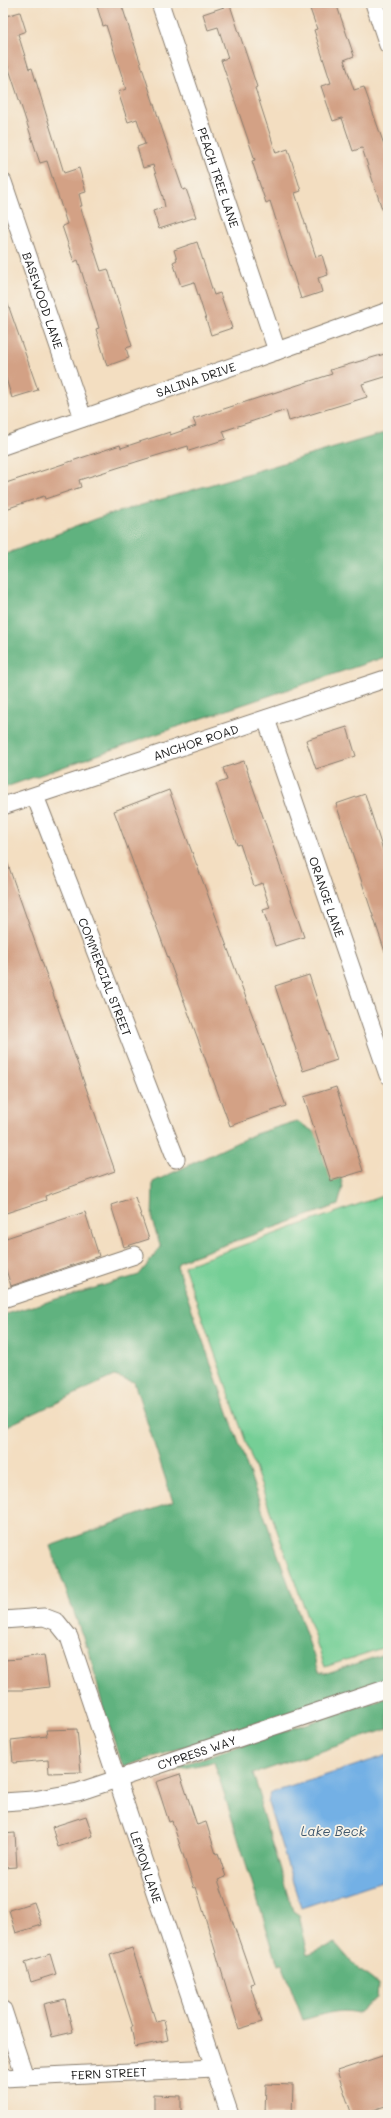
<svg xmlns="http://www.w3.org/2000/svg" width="391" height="2118" font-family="Mali,sans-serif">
<rect width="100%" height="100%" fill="#f7f3e8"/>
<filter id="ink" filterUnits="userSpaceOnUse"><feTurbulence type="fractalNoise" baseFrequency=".025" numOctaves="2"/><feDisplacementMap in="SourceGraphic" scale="8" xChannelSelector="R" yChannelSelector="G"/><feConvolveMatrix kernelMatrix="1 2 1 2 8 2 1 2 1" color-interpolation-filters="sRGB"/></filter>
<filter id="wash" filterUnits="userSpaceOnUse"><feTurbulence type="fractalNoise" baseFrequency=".012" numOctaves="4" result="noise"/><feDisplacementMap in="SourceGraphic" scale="16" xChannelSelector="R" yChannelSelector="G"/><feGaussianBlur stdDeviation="0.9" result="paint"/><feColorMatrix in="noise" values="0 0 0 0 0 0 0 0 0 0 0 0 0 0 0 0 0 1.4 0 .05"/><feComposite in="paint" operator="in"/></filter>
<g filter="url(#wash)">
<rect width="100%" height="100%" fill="#f3dec1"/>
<polygon fill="#75cf96" stroke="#487659" points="388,1194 388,1646 325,1667 184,1266"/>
<g fill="#60b27f" stroke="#3e674e">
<polygon points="388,432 388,656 191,722 3,788 3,555 101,517"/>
<polygon points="297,1121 333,1144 343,1187 338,1205 182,1260 178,1263 177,1267 319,1671 327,1673 388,1653 388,1680 123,1767 104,1711 88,1647 86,1646 50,1546 173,1502 134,1382 114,1376 7,1426 3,1417 3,1315 139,1275 161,1247 152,1221 153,1182 255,1134"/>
<path d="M 388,1697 L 388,1729 L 253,1774 L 261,1799 L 260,1806 L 293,1911 L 299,1915 L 308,1954 L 335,1943 L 357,1968 L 378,1984 L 377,1998 L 358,2013 C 339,2008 321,2015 303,2020 L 282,1964 L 278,1965 L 214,1762 L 151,1775 Z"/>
</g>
<polygon fill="#73b0e5" stroke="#486680" points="388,1755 388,1879 301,1908 268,1803 271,1793"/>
<g id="blocks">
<g fill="#d3a185">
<polygon points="96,3 121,3 165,138 183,190 186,189 196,217 159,229 153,211 165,207 163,197 153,165 143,168 137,147 145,144 137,119 128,122 118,92 126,89 106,25 103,26"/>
<polygon points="308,3 336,3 354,56 344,60 354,90 364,87 388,156 388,218 385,218 362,148 353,151 342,118 333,121 321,86 331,83 314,30 317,29"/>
<polygon points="230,5 257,87 255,88 276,153 288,149 301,191 295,193 316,257 322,255 328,275 318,278 322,292 301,299 270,201 266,203 252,161 255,160 221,60 228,58 218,27 208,30 203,14"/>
<polygon points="20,12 26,31 18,34 29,69 32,68 64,173 79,168 86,192 79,194 82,206 80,206 101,271 108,269 132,346 126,348 129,358 107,366 96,329 99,328 78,260 74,262 62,226 67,224 47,161 40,163 6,60 3,61 3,17"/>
<polygon points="197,242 214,295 220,293 232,328 211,335 194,282 181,286 173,262 177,260 174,250"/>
<polygon points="3,299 6,299 38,390 12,398 3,369"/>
<polygon points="388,353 388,376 362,384 367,397 289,421 286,410 223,431 226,439 189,451 188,446 139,461 79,480 81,487 45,499 44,496 3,510 3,484 120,445 121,448 170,432 170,435 196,426 193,419 332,374 330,370"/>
<polygon points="347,727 356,756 316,769 306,740"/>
<polygon points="244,761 304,937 275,946 263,910 270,908 262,883 254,886 240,844 237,845 216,784 227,780 223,768"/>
<polygon points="169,790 286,1106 230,1126 114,811"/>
<polygon points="365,794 388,866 388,952 385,952 336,804"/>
<polygon points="3,856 5,856 115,1171 45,1196 46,1200 3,1214"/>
<polygon points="309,975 337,1060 303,1071 275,986"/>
<polygon points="336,1087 363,1171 331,1181 304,1097"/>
<polygon points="135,1197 149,1239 124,1247 111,1205"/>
<polygon points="85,1212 99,1256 11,1286 3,1260 3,1239"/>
<polygon points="44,1655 49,1687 24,1690 3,1690 3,1660 20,1659 20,1658"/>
<polygon points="77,1729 81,1772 49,1773 48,1760 13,1763 11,1740 47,1736 46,1730"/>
<polygon points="180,1774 197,1825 206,1822 216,1854 218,1853 226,1877 218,1880 254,1983 250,1984 262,2022 239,2029 196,1887 194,1888 172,1821 169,1822 156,1782"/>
<polygon points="86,1816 93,1836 58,1847 52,1827"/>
<polygon points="15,1833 17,1867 3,1868 3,1834"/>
<polygon points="34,1902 42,1925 16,1933 9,1910"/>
<polygon points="132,1948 156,2022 164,2020 168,2040 135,2047 131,2027 133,2027 110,1955"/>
<polygon points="50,1954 56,1974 31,1982 25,1962"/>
<polygon points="65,1999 73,2032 52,2037 44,2004"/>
<polygon points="388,2054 388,2105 359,2115 352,2115 337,2071"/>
<polygon points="266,2084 293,2085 292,2115 265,2115"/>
<polygon points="154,2095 181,2096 181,2115 154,2115"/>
</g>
</g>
</g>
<g filter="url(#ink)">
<use href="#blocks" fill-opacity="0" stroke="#887d6e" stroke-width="1"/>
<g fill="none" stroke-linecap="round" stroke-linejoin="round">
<g stroke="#887d6e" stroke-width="19">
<g id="minor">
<path id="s1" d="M 160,3 L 277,351"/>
<polyline points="374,3 388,45"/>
<path id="s2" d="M 3,182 L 83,418"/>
<path id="s3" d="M 3,446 L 277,351 L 388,311"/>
<path id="s4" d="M 266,719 L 388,1075"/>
<path id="s5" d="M 35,796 L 176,1159"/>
<path id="s6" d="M 3,806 L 388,678"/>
<polyline points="3,1299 135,1255"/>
<path id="s7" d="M 3,1620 L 44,1617 L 57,1622 L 69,1637 L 230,2115"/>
<path id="s8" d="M 3,1802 L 33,1800 L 78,1792 L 388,1688"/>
<polyline points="3,2010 25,2077"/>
<path id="s9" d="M 3,2078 L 214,2068"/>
</g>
</g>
<use href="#minor" stroke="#fff" stroke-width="17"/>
</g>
</g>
<g text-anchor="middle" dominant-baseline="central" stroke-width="3.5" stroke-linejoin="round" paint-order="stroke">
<g font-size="12" fill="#1c1c1c" stroke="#f7f3e8">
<text stroke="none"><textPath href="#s1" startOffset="184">PEACH TREE LANE</textPath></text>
<text stroke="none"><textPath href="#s2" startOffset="125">BASEWOOD LANE</textPath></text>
<text stroke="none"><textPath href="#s3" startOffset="204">SALINA DRIVE</textPath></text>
<text stroke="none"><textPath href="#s6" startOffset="203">ANCHOR ROAD</textPath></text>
<text stroke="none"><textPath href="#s4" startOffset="188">ORANGE LANE</textPath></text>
<text stroke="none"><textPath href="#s5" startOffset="194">COMMERCIAL STREET</textPath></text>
<text stroke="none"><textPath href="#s8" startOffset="201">CYPRESS WAY</textPath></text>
<text stroke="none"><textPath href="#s7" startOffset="317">LEMON LANE</textPath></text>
<text stroke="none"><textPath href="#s9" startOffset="106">FERN STREET</textPath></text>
</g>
<g font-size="13" font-style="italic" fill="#3f576c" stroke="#f7f3e8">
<text x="333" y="1830">Lake Beck</text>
</g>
</g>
<rect width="391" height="2118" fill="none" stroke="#f7f3e8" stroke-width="16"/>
</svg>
